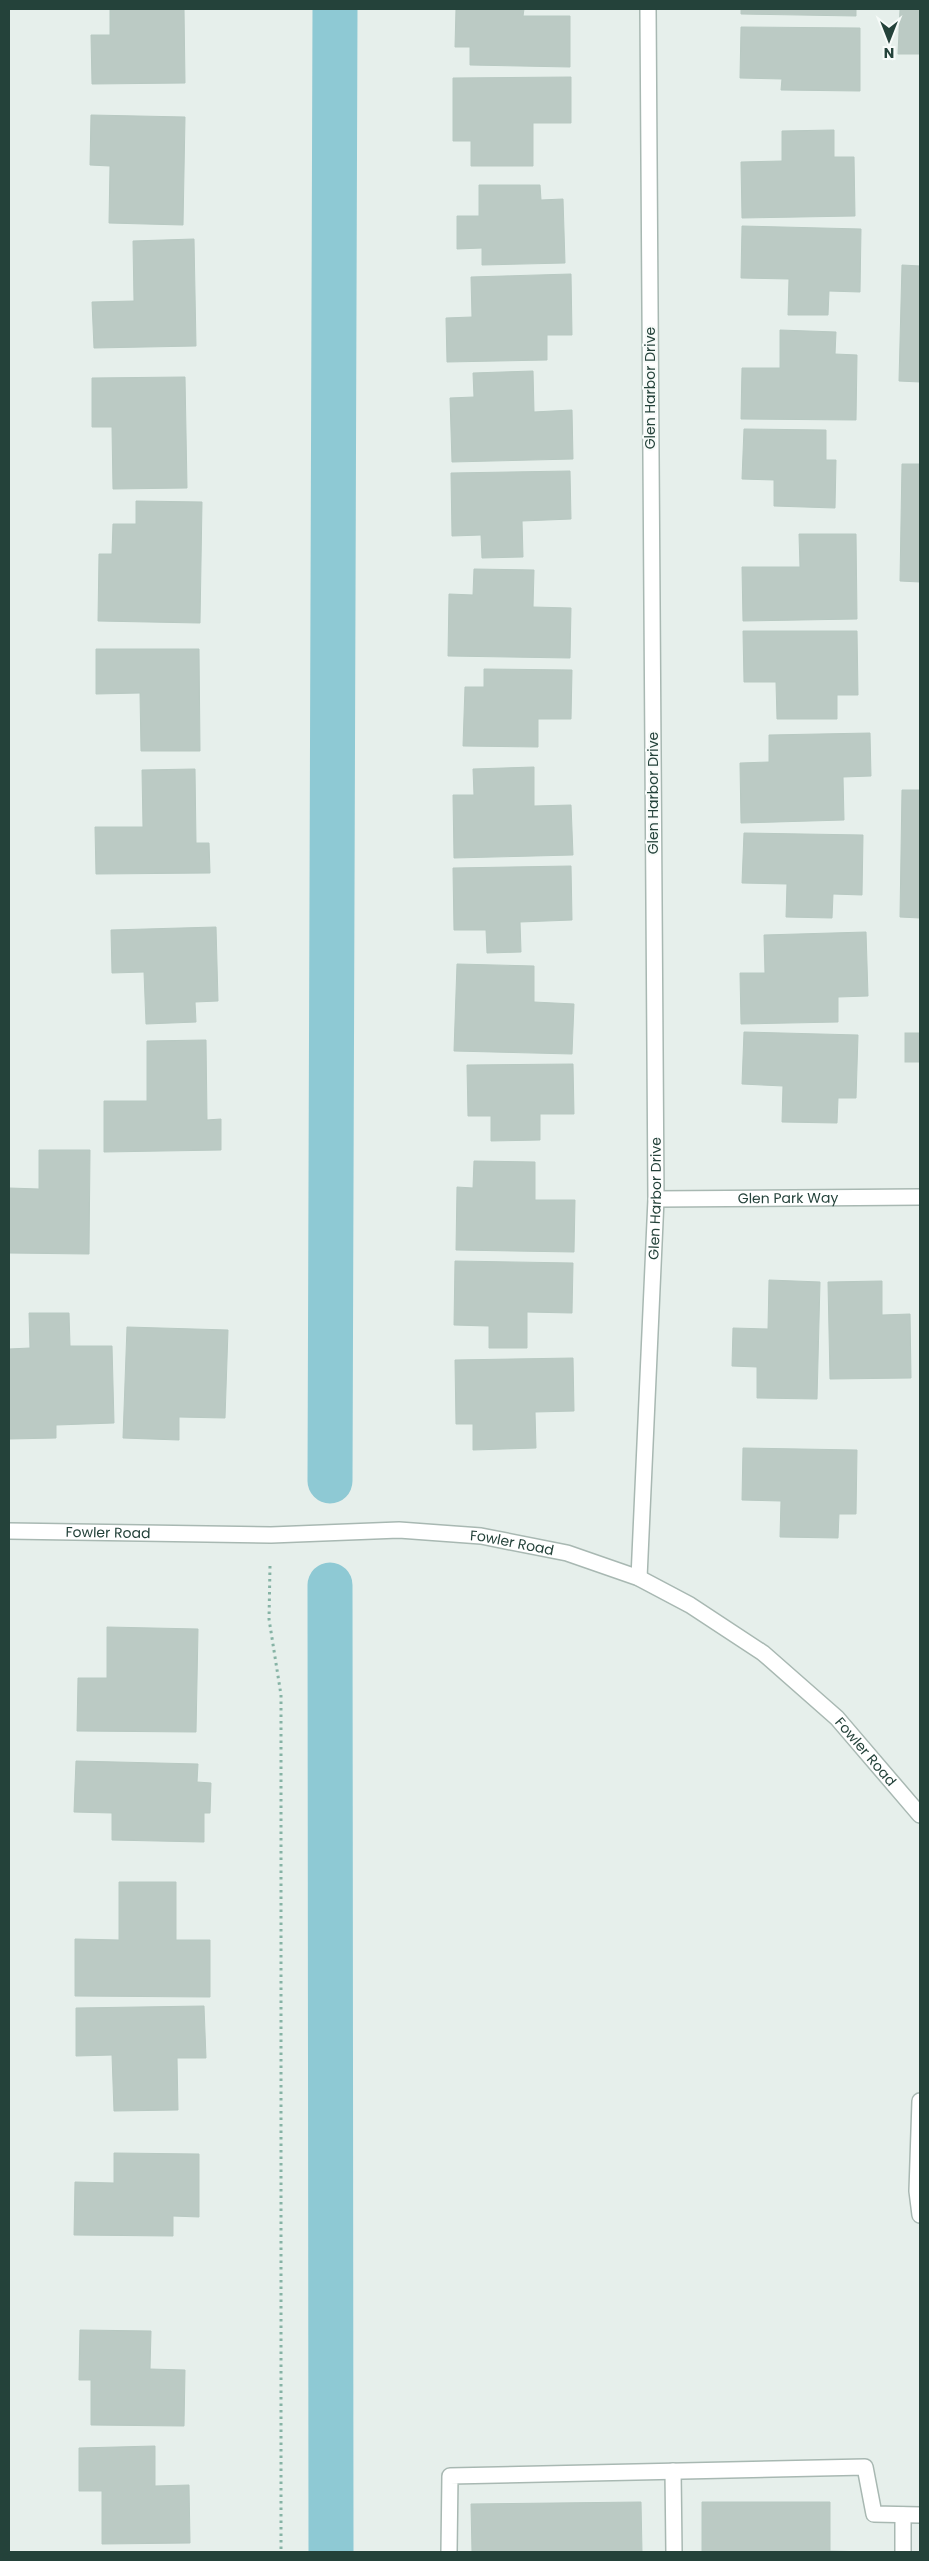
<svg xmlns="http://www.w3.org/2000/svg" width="929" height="2561" font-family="Poppins,sans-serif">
<rect width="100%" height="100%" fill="#e6efeb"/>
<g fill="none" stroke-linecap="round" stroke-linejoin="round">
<g stroke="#8ec9d4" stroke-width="45">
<polyline points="330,1481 335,9"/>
<polyline points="330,1585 331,2552"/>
</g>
</g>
<g fill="#bbcac4" stroke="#b8c9c2">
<polygon points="110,9 184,9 185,83 92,84 91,35 110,35"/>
<polygon points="456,9 524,9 523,16 570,16 570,67 470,65 470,47 455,47"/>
<polygon points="741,9 856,9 856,16 741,14"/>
<polygon points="900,9 920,9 920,54 898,54"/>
<polygon points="741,27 860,28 860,91 781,90 782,79 740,78"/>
<polygon points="571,77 571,123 533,123 533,166 471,166 471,141 453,141 453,78"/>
<polygon points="91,115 185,117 183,225 109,223 110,166 90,165"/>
<polygon points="834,130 834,157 854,157 855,216 742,218 741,162 782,161 782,131"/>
<polygon points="479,185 540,185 541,200 563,199 565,263 482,265 482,248 457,249 457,216 479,216"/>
<polygon points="742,226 861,229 860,292 829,291 828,315 788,315 789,279 741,278"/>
<polygon points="194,239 196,346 94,348 92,302 134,301 133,241"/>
<polygon points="902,265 920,266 920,382 899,381"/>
<polygon points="571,274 572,335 547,335 547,360 447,362 446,318 472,317 471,277"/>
<polygon points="780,330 836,332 835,354 857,355 856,420 741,419 742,368 780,368"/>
<polygon points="533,371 534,412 572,410 573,459 452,462 450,398 474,397 473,373"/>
<polygon points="185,377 187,488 113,489 112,427 92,427 92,378"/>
<polygon points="744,429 826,430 826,460 836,460 835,508 774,506 774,480 742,479"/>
<polygon points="902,464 920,464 920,582 900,581"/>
<polygon points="570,471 571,519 522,521 523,557 482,558 481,535 452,536 451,473"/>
<polygon points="136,501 202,502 200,623 98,621 99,554 112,554 113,524 136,524"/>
<polygon points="799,534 856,534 857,619 743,621 742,567 800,567"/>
<polygon points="474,569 534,570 533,607 571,608 570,658 448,656 449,594 473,595"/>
<polygon points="743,631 857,631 858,695 837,695 837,719 777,719 776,682 744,682"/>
<polygon points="96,649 199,649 200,751 141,751 140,693 96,694"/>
<polygon points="484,669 572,670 571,719 538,719 538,747 463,746 465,687 484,687"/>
<polygon points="870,733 871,776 843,777 844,820 741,823 740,763 769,762 769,735"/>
<polygon points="534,767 534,806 571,805 573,855 454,858 453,795 474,795 473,769"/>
<polygon points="195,769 196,843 209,843 210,873 96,874 95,827 143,827 142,770"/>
<polygon points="902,790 920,790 920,918 900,917"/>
<polygon points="744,833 863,835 862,895 833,894 832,918 786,917 787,884 742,883"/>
<polygon points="571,866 572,920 520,922 521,952 487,953 486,930 454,930 453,868"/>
<polygon points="216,927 218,1001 195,1002 196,1022 146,1024 144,972 112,973 111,930"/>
<polygon points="866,932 868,996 838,997 838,1022 741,1024 740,973 765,973 764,935"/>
<polygon points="457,964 534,966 534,1002 574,1004 572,1054 454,1051"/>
<polygon points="744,1032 858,1035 856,1098 838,1098 837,1123 782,1122 783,1086 742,1084"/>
<rect x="905" y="1033" width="15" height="29"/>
<polygon points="206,1040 207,1120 221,1119 221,1150 104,1152 104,1101 147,1101 147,1041"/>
<polygon points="573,1064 574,1114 540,1114 540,1140 491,1141 491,1116 468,1116 467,1065"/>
<polygon points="39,1150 90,1150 89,1254 9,1253 9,1188 39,1189"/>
<polygon points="474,1161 535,1162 535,1200 575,1200 574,1252 456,1250 457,1187 473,1188"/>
<polygon points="455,1261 573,1263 572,1313 527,1312 527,1348 489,1348 489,1326 454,1325"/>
<polygon points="769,1280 820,1282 817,1399 757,1398 757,1367 732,1366 733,1328 768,1329"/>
<polygon points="882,1281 882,1315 910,1314 911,1378 830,1379 828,1282"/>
<polygon points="29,1313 69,1313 70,1346 112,1346 114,1423 56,1425 56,1438 9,1439 9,1349 30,1348"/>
<polygon points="127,1327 228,1330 225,1418 179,1417 179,1440 123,1438"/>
<polygon points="573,1358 574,1411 535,1412 536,1448 473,1450 473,1424 456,1424 455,1360"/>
<polygon points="743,1448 857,1450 856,1514 839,1514 838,1538 780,1537 781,1501 742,1500"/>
<polygon points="107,1627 198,1629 196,1732 77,1731 78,1678 107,1678"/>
<polygon points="76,1761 198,1764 197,1782 211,1783 210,1813 204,1813 204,1842 112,1840 112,1813 74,1812"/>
<polygon points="119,1882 176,1882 176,1940 210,1940 210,1997 75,1996 75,1939 119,1940"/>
<polygon points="204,2006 206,2058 177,2058 178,2110 114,2111 112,2055 76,2056 76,2008"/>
<polygon points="114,2153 199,2154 199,2217 173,2216 173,2236 74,2235 75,2182 114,2183"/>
<polygon points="80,2330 151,2331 150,2369 185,2370 184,2426 91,2425 91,2380 79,2380"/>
<polygon points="155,2446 155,2486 189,2485 190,2543 102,2544 102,2491 79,2491 79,2448"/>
<polygon points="641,2502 642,2552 472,2552 471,2504"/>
<polygon points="702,2502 830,2502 830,2551 870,2552 702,2552"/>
</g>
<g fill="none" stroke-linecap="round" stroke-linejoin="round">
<g stroke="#a8b8b2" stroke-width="18">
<g id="lane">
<polyline points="920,2101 917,2191 920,2215"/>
<polyline points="673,2471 674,2552"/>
<polyline points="903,2515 903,2552"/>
<polyline points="449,2552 450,2476 865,2467 874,2514 920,2515"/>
</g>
</g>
<g stroke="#a8b8b2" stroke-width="18">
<g id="street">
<path id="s1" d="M 656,1199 L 920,1197"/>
<path id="s2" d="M 9,1531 L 271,1535 L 399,1530 L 481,1536 L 567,1553 L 639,1578 L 690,1605 L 763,1653 L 837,1718 L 920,1815"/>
<path id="s3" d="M 639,1578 L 656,1199 L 648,9"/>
</g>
</g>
<polyline stroke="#86b3a5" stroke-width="3" stroke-dasharray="2.5 4" stroke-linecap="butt" points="270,1566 269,1619 281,1695 281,2552"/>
<use href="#lane" stroke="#fff" stroke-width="15"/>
<use href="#street" stroke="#fff" stroke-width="15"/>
</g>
<g text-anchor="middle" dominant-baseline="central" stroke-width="4" stroke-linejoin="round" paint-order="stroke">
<g font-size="14" fill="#24423a" stroke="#f7fbf9">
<text transform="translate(650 388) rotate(-90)">Glen Harbor Drive</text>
<text transform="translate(653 793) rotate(-90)">Glen Harbor Drive</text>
<text stroke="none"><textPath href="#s3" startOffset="380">Glen Harbor Drive</textPath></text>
<text stroke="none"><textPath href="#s1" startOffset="132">Glen Park Way</textPath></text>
<text stroke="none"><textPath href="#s2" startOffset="99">Fowler Road</textPath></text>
<text stroke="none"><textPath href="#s2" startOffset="504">Fowler Road</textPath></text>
<text stroke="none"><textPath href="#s2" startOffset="924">Fowler Road</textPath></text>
</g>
</g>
<rect width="929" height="2561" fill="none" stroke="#24423a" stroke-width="20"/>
<g transform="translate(889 40) rotate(180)" stroke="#f7fbf9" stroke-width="4" paint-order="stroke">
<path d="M0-4L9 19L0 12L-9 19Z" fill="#24423a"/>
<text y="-8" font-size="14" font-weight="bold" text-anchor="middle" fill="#24423a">N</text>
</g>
</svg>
